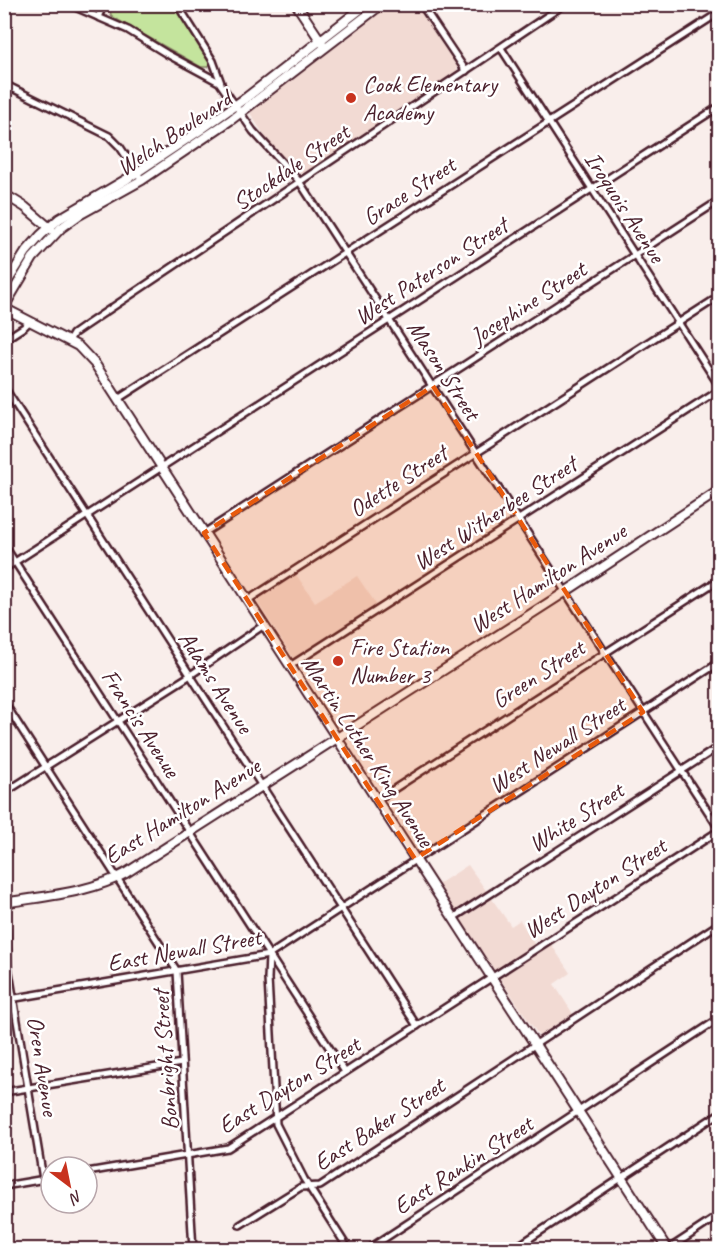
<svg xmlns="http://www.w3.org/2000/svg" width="724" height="1254" font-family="Caveat,sans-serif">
<rect width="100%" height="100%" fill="#f9eeeb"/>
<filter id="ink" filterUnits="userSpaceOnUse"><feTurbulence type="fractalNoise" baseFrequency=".0167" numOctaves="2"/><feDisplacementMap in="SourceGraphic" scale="12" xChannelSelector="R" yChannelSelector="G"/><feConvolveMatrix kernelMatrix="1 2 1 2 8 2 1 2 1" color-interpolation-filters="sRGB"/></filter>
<g filter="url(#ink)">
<g fill="#f2dad3">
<polygon points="388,5 416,5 457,66 457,71 305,173 301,174 271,146 250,113 255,106"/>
<polygon points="295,573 315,602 357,576 378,607 294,659 256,600"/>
<polygon points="468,865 511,926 520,920 537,949 549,941 570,973 554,984 573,1014 539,1036 437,885"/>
</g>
<polygon fill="#c4e49d" stroke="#878264" stroke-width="1.5" points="109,5 174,5 210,61 208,67 201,67 116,19 111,15"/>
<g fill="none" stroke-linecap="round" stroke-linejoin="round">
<g stroke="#4a1f2b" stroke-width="10">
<g id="street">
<polyline points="68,4 128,30 167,54 219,82 253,131 299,181 720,830"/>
<polyline points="177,4 213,61 221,83"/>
<polyline points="421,4 466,71"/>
<polyline points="98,17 104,4"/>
<polyline points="501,48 720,387"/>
<polyline points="4,84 109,136 120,147 142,180"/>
<polyline points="4,340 24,327 30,321"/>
<polyline points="69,341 73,334 83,327 565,4"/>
<polyline points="4,387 417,1026"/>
<polyline points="118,399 720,12"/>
<polyline points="204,533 720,200"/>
<polyline points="4,545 345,1072"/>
<polyline points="4,569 720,106"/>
<polyline points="248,600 720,296"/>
<polyline points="290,666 720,390"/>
<polyline points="4,702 177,971 193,1250"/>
<polyline points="4,793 186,678 264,625"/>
<polyline points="377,800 720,579"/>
<polyline points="4,887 8,966 43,1179"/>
<polyline points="453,918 720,746"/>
<polyline points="269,955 268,979 276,1124 304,1179 349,1250"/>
<polyline points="4,1000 269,955 720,662"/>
<polyline points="4,1092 182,1063"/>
<polyline points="87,1172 228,1148 720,830"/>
<polyline points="4,1186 51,1178"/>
<polyline points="240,1225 301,1187 320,1186 720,923"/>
<polyline points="181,1250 193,1248"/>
<polyline points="367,1250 720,1018"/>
<polyline points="512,1250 720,1113"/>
<polyline points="667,1250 720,1215"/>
</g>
</g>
<g stroke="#4a1f2b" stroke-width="12">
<g id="secondary">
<polyline points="296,4 322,43"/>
<polyline points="715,4 720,11"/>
<polyline points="4,194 25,207 51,229"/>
<polyline points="4,287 26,252 41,235 59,219 127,179 199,131 247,97 367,4"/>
<polyline points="4,307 33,258 61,228 79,215 142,180 232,119 382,4"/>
<polyline points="4,308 78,346 95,364 668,1250"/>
<path d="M 4,903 C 44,896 90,893 126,873 L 556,598 L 720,490"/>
</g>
</g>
<use href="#street" stroke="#fff" stroke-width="5"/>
<use href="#secondary" stroke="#fff" stroke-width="8"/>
</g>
</g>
<path fill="#e8590c" fill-opacity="0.2" stroke="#e8590c" stroke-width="4.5" stroke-dasharray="12 8" stroke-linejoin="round" d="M 433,386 L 643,712 L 415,859 L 204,533 Z"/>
<g fill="#c8321e" stroke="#fff" stroke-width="2">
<circle cx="351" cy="98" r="6"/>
<circle cx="338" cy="661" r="6"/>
</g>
<g text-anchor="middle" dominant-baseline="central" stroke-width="5" stroke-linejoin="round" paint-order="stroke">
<g font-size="24" fill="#4a1f2b" stroke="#fff" text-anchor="start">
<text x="363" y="84">Cook Elementary<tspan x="363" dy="28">Academy</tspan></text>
<text x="350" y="647">Fire Station<tspan x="350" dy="28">Number 3</tspan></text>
</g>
<g font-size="24" fill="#4a1f2b" stroke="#fff">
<text transform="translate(174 133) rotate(-34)">Welch Boulevard</text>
<text transform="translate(291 167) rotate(-34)">Stockdale Street</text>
<text transform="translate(409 191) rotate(-33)">Grace Street</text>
<text transform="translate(625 207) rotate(57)">Iroquois Avenue</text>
<text transform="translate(431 271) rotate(-33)">West Paterson Street</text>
<text transform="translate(528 303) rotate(-33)">Josephine Street</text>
<text transform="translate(444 370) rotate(57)">Mason Street</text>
<text transform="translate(398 481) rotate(-33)">Odette Street</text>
<text transform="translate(495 513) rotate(-33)">West Witherbee Street</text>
<text transform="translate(548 578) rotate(-33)">West Hamilton Avenue</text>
<text transform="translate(538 674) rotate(-33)">Green Street</text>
<text transform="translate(216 682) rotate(57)">Adams Avenue</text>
<text transform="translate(141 723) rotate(57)">Francis Avenue</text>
<text transform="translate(557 745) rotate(-33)">West Newall Street</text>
<text transform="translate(368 751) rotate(57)">Martin Luther King Avenue</text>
<text transform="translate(182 811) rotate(-32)">East Hamilton Avenue</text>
<text transform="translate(576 817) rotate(-33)">White Street</text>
<text transform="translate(595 888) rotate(-33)">West Dayton Street</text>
<text transform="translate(184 950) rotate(-10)">East Newall Street</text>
<text transform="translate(165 1060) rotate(-94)">Bonbright Street</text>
<text transform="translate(43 1066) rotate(81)">Oren Avenue</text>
<text transform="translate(289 1085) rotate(-32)">East Dayton Street</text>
<text transform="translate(379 1124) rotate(-33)">East Baker Street</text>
<text transform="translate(463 1165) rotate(-33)">East Rankin Street</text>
</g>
</g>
<rect width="724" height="1254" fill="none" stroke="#fff" stroke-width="24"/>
<rect x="12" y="12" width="700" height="1230" fill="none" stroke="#4a1f2b" stroke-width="2" filter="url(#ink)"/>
<g transform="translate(69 1185) rotate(148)"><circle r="28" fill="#ffffff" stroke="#b7a5aa" stroke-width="1.5"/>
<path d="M0-4.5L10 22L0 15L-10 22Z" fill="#c8321e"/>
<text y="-9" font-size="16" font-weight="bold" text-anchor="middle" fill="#4a1f2b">N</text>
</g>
</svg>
